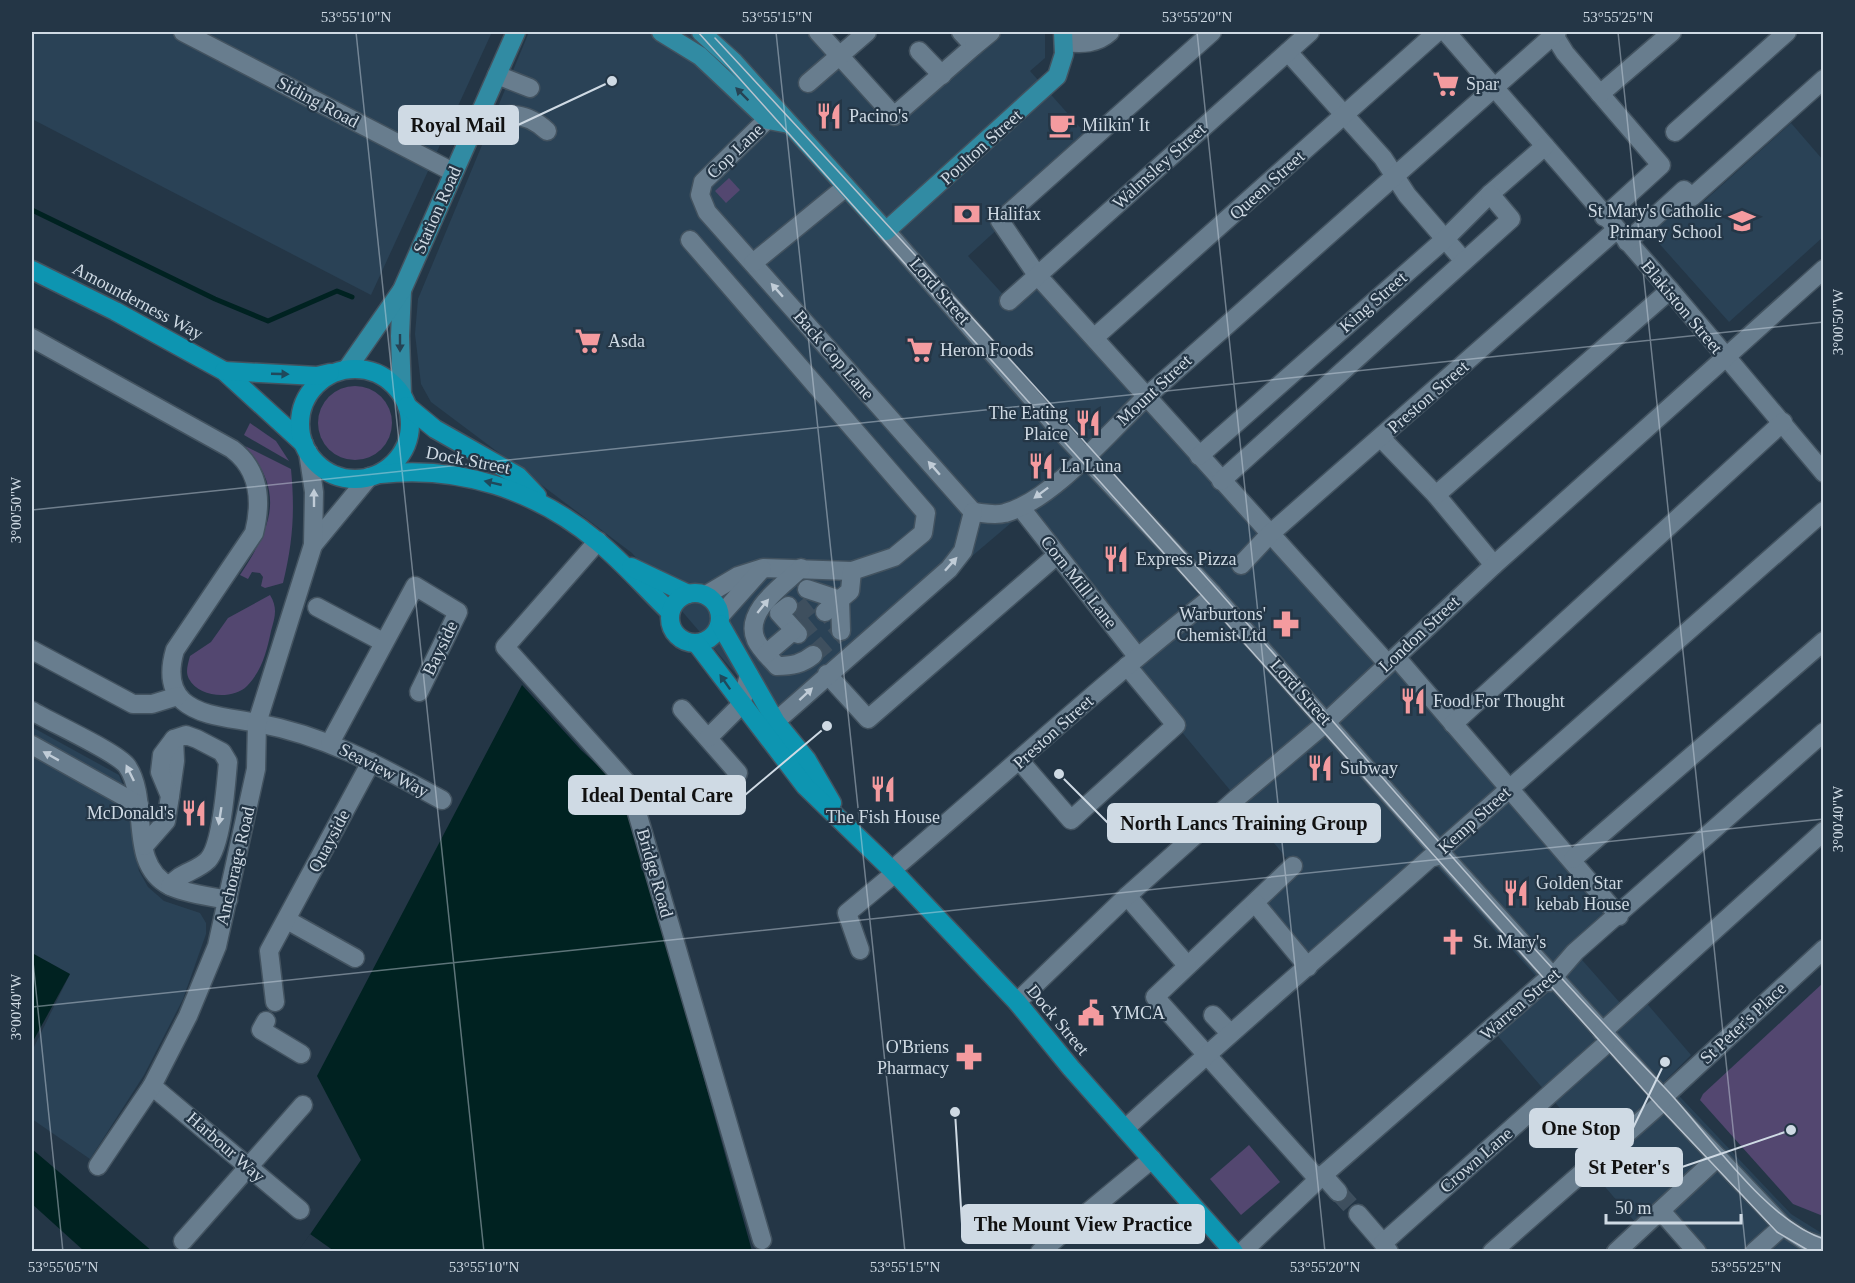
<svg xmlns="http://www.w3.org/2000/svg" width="1855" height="1283" font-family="Georgia,serif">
<rect width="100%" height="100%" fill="#243646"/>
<g fill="#2a4256">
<polygon points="32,32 492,32 371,295 32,119"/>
<polygon points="529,32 820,32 894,116 991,32 1045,32 1045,58 1030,71 1093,142 968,256 1009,301 1037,275 1391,675 1404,666 1619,916 1575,952 1621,1004 1637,992 1691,1055 1665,1081 1791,1214 1823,1234 1823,1251 1697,1251 1661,1211 1641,1229 1595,1175 1608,1164 1497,1035 1542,983 1430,859 1307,963 1255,903 1293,866 1127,666 1137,656 1024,512 777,722 632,553 431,402 421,384 415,334 418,299"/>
<polygon points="1791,123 1823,160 1823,237 1729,322 1648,231 1683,200 1693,211"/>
<polygon points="32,727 119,775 126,793 139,871 148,887 164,901 200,913 206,923 206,934 183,999 144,1075 90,1159 32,1119 32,1051 70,974 32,953"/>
</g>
<g fill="#534770">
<polygon points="729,178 740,190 726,203 715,191"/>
<circle cx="355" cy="423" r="37"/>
<polygon points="250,423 276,441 289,461 244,435"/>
<path d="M 245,446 L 291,469 C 295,511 293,542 283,583 L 265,588 L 261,586 L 263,577 L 260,573 L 252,572 L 248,579 L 240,575 C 270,529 287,494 245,446 Z"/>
<path d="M 270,595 C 278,608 275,617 271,631 C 267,650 262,671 247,686 C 233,700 199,698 189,679 C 185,672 188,664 190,656 L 211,642 L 228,618 Z"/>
<polygon points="1823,983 1823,1216 1793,1204 1700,1100 1703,1094"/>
<polygon points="1249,1145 1280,1182 1241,1215 1210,1179"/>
</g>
<g fill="#002221">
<polygon points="522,685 581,750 623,789 752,1251 298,1252 361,1160 317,1076"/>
<polygon points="32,953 70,974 32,1043"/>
<polygon points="32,1149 152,1251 84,1251 32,1204"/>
</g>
<polygon fill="#243646" points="310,1234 334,1251 298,1251"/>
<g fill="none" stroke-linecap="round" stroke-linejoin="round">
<polyline stroke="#002221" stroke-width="5" points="32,210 215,299 268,321 337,291 352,297"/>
<g stroke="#3e4f5e" stroke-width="18" stroke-dasharray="18 9" stroke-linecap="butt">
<polyline points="796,616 816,600"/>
<polyline points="798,634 825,612"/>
<polyline points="813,655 841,631"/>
<polyline points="1338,1192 1358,1214"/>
</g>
<g stroke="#435360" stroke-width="21">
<g id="minor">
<polyline points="183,32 453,172"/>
<polyline points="818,32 894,116 974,46 961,32"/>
<polyline points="1212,32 1000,221 1037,275 1388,664"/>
<polyline points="1446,32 1670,290 1824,473"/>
<polyline points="1552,32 1565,53 1661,165 1604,217"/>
<path d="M 1064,42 C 1082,44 1097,44 1110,32"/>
<polyline points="974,46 991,32"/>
<polyline points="919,51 942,75"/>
<polyline points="1288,52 1383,158 1407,195 1464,261"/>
<polyline points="497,75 530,88"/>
<polyline points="808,83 867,32"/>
<polyline points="1600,94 1672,32"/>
<polyline points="777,110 703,182 700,195 707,212 973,512"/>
<path d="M 474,126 C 500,111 525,110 547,131"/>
<polyline points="1675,132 1787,32"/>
<polyline points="886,231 1056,426 1212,593 1439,851 1691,1129 1783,1226 1804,1240 1824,1247"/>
<polyline points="690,240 926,513 923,533 894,557 852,571 763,568 738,576 706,595"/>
<polyline points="1627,242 1684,190 1692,197 1824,79"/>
<polyline points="753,263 841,191 844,185"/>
<polyline points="1009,301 1310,32"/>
<polyline points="1095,337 1437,32"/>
<path d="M 32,338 L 232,449 C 260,470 262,501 254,533 L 175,650 C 170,667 168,687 183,701 C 201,717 233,718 257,723 C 327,736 380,766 442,800"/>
<polyline points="1381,438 1436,495 1494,565"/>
<polyline points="1199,456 1445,239 1490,194 1545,146"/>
<polyline points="1221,481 1511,219 1490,194"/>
<polyline points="1436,495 1670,290"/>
<polyline points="1021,508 1137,656"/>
<path d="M 973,512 C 983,513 995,516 1005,513 C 1053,500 1109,432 1146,397 L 1557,32"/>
<polyline points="598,541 505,647 629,785 762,1240"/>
<polyline points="313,545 369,477"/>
<polyline points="1241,565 1270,534 1616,230"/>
<path d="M 801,568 C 784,585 743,611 756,640 C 760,649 770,658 777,666 C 792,666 802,664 813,655"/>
<polyline points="807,589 840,600"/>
<polyline points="840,600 841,631"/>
<polyline points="788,606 779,613 798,634"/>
<polyline points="317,607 383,642"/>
<polyline points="825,612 850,591 852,571"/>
<polyline points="720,616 762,569"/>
<polyline points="32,650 133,704 152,704 178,696"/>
<polyline points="766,654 793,631"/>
<polyline points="1396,657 1619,916"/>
<polyline points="827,674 868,719 1057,555"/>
<polyline points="682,709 738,773"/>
<path d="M 32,711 C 50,722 117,752 127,766 C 151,801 126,864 170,886 C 186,894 210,896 228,900"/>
<polyline points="1453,724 1783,422"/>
<polyline points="766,730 949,569 963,551 973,512"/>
<polyline points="708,738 741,705 749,675"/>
<polyline points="330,743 415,586 458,612 419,692"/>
<polyline points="32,745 139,805"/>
<polyline points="1020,761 1071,820 1176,725 1127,666"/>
<polyline points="170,796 175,761 174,739"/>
<path d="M 144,846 L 166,821 L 170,796 L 160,772 L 162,755 L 174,739 L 186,735 L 197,739 L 222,752 L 228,762 C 226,784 222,845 208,860 C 196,872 180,872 170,886"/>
<polyline points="1573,859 1824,641"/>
<polyline points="1293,866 1155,997 1318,1179"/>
<path d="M 892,870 C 998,780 1099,686 1207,601 L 1212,593"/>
<polyline points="1127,896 1187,965"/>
<polyline points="1255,903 1308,967"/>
<polyline points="287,920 355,958"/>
<polyline points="860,950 847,913 895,873"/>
<polyline points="275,1002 269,951 371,762"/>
<polyline points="1017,1002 1127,896 1237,798 1321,727 1494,565 1824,269"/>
<polyline points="1213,1015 1230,1033"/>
<polyline points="266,1021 261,1030 301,1054"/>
<polyline points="1602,1032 1824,831"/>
<polyline points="152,1086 300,1210"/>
<path d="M 1125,1129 C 1225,1037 1328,949 1430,858 L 1437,856 L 1439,851 L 1824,511"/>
<polyline points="98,1166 152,1086 188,1016 217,946 256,769 257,723 313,545 314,492 308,452"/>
<polyline points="1323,1175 1338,1192"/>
<polyline points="1661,1211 1697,1252"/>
<polyline points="1358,1214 1383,1243"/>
<polyline points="183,1241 303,1105"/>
<polyline points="1040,1252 1152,1159"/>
<polyline points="1242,1252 1323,1175 1544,982 1549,982 1575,952 1824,732"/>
<polyline points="1389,1252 1383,1243 1605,1045 1608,1038"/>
<polyline points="1492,1252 1658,1106 1669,1092 1824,949"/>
<polyline points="1616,1252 1718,1157"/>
<polyline points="1754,1252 1783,1226"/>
</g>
</g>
<g stroke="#435360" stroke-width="21">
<g id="major">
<polyline points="661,32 700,56 768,120 789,124"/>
<polyline points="701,32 734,62 886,231 1057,76 1064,54 1063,32"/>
<polyline points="402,290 400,336 402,395"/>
<polyline points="347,369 402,290 516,32"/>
</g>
</g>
<g stroke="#435360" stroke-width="21">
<g id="highway">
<polyline points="32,270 115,311 224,371 304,444"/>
<circle cx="355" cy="424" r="55"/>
<polyline points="224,371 317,376 330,373"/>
<polyline points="407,406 435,429 518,476 537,496"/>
<path d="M 380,474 C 459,465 536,490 597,541 C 623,562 646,589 670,612"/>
<polyline points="631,567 688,594"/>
<circle cx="695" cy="618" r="25"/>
<polyline points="720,624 776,722 807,760 832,803"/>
<polyline points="697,644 805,786 892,870 1017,1002 1071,1068 1234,1252"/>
</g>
</g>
<use href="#minor" stroke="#687d8e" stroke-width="18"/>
<use href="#major" stroke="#318ba3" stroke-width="18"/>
<use href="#highway" stroke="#0d95b1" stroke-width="18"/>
<g stroke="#b8c3ce" stroke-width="1.5">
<polyline points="698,32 1658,1106 1777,1232 1811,1252"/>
<path d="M 715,38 C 883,219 1049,401 1214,586 C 1363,754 1508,926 1665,1088 C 1707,1132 1766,1221 1824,1239"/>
</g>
</g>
<defs><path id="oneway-solid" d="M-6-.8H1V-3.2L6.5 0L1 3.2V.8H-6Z" transform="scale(1.5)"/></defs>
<g fill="#264354">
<use href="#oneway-solid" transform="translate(742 94) rotate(-135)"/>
<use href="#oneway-solid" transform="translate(400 343) rotate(90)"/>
</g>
<g fill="#c0ccd7">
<use href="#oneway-solid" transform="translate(777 290) rotate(-131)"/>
<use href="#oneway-solid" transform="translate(934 468) rotate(-131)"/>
<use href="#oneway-solid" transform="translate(1041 493) rotate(143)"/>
<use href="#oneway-solid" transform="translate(314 498) rotate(-90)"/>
<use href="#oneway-solid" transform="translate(951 564) rotate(-48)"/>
<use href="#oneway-solid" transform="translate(763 606) rotate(-51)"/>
<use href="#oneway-solid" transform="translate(806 694) rotate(-43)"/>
<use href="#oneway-solid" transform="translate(51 756) rotate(-151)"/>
<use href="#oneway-solid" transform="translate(130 773) rotate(-116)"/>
<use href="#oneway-solid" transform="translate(220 816) rotate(99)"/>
</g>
<g fill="#1f495b">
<use href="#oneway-solid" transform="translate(280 374) rotate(2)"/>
<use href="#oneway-solid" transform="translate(493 483) rotate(-167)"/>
<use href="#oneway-solid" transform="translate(725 682) rotate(-125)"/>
</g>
<path fill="none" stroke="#cfdae4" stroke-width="1.5" stroke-opacity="0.45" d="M 356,32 L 484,1252M 776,32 L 905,1252M 1197,32 L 1325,1252M 1618,32 L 1746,1252M 32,510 L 1824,322M 32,952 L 63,1252M 32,1007 L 1824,819"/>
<defs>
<g id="supermarket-bare" transform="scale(2.07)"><path d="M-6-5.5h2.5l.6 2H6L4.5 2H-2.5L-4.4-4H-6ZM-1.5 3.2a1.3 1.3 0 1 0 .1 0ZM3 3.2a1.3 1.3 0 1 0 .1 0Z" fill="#f49b9f" stroke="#243646" stroke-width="2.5" paint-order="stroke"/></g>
<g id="restaurant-bare" transform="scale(2.07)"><path d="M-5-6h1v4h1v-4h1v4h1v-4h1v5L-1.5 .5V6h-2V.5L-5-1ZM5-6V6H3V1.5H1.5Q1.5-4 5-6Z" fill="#f49b9f" stroke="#243646" stroke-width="2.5" paint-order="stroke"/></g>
<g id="cafe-bare" transform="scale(2.07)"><path d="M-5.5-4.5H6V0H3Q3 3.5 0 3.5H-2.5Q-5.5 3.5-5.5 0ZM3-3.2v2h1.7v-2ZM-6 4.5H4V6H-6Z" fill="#f49b9f" stroke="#243646" stroke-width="2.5" paint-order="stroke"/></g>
<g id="bank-bare" transform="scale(2.07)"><path d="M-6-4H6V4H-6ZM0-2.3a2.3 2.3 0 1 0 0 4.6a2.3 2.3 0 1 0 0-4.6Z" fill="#f49b9f" stroke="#243646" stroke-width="2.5" paint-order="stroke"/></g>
<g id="school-bare" transform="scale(2.07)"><path d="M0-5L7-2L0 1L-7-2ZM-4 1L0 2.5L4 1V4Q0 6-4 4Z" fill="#f49b9f" stroke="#243646" stroke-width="2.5" paint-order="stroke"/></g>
<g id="pharmacy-bare" transform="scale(2.07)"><path d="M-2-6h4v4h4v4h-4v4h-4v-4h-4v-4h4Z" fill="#f49b9f" stroke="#243646" stroke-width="2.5" paint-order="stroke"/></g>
<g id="church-bare" transform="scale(2.07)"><path d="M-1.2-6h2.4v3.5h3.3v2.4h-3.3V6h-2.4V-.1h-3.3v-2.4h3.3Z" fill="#f49b9f" stroke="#243646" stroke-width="2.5" paint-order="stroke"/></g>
<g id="civic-bare" transform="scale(2.07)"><path d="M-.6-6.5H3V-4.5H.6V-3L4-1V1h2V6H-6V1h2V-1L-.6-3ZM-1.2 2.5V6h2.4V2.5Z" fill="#f49b9f" stroke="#243646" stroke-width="2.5" paint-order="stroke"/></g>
</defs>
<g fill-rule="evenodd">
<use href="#supermarket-bare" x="1446" y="84"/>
<use href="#restaurant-bare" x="829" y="116"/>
<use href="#cafe-bare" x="1062" y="125"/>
<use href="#bank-bare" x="967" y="214"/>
<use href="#school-bare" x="1742" y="221"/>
<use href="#supermarket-bare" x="588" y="341"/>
<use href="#supermarket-bare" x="920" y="350"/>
<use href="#restaurant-bare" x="1088" y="423"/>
<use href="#restaurant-bare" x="1041" y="466"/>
<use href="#restaurant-bare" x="1116" y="559"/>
<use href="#pharmacy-bare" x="1286" y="624"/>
<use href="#restaurant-bare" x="1413" y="701"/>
<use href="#restaurant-bare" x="1320" y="768"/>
<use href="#restaurant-bare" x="883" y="789"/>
<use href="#restaurant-bare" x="194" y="813"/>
<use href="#restaurant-bare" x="1516" y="893"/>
<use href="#church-bare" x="1453" y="942"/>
<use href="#civic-bare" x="1091" y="1013"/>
<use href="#pharmacy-bare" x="969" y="1057"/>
</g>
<g text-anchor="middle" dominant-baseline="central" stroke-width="4.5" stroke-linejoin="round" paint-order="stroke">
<g font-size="18" fill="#cfdae4" stroke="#243646" text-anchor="start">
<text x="1466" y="84">Spar</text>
<text x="849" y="116">Pacino's</text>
<text x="1082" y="125">Milkin' It</text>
<text x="1722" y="211" text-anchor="end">St Mary's Catholic<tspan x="1722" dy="21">Primary School</tspan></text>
<text x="987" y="214">Halifax</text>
<text x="608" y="341">Asda</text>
<text x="940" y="350">Heron Foods</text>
<text x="1068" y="413" text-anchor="end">The Eating<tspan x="1068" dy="21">Plaice</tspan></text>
<text x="1061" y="466">La Luna</text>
<text x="1136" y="559">Express Pizza</text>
<text x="1266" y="614" text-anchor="end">Warburtons'<tspan x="1266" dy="21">Chemist Ltd</tspan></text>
<text x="1433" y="701">Food For Thought</text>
<text x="1340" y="768">Subway</text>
<text x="174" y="813" text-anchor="end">McDonald's</text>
<text x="883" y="817" text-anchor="middle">The Fish House</text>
<text x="1536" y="883">Golden Star<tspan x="1536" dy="21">kebab House</tspan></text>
<text x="1473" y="942">St. Mary's</text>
<text x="1111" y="1013">YMCA</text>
<text x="949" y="1047" text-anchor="end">O'Briens<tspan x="949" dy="21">Pharmacy</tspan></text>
</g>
<g font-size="18" fill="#cfdae4" stroke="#243646">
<text transform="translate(318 102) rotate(28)">Siding Road</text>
<text transform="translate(981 147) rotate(-42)">Poulton Street</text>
<text transform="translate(735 151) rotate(-44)">Cop Lane</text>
<text transform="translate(1159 166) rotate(-42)">Walmsley Street</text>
<text transform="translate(1267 185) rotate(-42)">Queen Street</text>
<text transform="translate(437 210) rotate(-66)">Station Road</text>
<text transform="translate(940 291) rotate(49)">Lord Street</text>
<text transform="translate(138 301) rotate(28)">Amounderness Way</text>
<text transform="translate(1373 302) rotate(-41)">King Street</text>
<text transform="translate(1682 307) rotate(50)">Blakiston Street</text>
<text transform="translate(834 355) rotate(49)">Back Cop Lane</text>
<text transform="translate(1154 390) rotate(-43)">Mount Street</text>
<text transform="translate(1428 397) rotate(-41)">Preston Street</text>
<text transform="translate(468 460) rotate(11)">Dock Street</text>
<text transform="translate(1079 582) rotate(52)">Corn Mill Lane</text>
<text transform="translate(1419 634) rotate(-43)">London Street</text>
<text transform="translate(440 648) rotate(-64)">Bayside</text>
<text transform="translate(1301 692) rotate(48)">Lord Street</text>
<text transform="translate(1053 732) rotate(-42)">Preston Street</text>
<text transform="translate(384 770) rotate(27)">Seaview Way</text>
<text transform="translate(1474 820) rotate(-42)">Kemp Street</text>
<text transform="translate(329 841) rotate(-62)">Quayside</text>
<text transform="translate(235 866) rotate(-77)">Anchorage Road</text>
<text transform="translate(655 873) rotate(74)">Bridge Road</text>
<text transform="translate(1520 1004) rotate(-41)">Warren Street</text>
<text transform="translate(1058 1020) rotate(50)">Dock Street</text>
<text transform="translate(1743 1023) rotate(-43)">St Peter's Place</text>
<text transform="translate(226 1147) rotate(41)">Harbour Way</text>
<text transform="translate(1476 1160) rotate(-41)">Crown Lane</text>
</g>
</g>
<path fill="none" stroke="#cfdae4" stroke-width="2" d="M612 81L518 125M827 726L745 795M1059 774L1108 823M1665 1062L1633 1128M1791 1130L1682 1167M955 1112L962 1224"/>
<g fill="#cfdae4" stroke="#243646" stroke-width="2">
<circle cx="612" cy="81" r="6"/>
<circle cx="827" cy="726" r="6"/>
<circle cx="1059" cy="774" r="6"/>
<circle cx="1665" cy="1062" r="6"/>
<circle cx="1791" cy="1130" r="6"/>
<circle cx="955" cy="1112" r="6"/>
</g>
<g fill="#cfdae4" stroke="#cfdae4" stroke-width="2">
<rect x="399" y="106" width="119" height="38" rx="6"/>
<rect x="569" y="776" width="176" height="38" rx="6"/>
<rect x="1108" y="804" width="272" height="38" rx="6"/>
<rect x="1530" y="1109" width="103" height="38" rx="6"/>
<rect x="1576" y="1148" width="106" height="38" rx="6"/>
<rect x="962" y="1205" width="242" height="38" rx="6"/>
</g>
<g font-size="20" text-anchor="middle" font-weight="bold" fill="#111">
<text x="458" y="132">Royal Mail</text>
<text x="657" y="802">Ideal Dental Care</text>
<text x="1244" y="830">North Lancs Training Group</text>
<text x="1581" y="1135">One Stop</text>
<text x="1629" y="1174">St Peter's</text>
<text x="1083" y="1231">The Mount View Practice</text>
</g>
<rect width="1855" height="1283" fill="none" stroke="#243646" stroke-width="66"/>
<path d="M1606 1214v9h135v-9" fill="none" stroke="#cfdae4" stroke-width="3"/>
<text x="1615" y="1214" font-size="18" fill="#cfdae4" stroke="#243646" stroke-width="4.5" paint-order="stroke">50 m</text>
<rect x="33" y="33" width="1789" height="1217" fill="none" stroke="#cfdae4" stroke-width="2"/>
<g font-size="15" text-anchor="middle" fill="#cfdae4">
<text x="356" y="22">53°55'10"N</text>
<text x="777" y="22">53°55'15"N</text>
<text x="1197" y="22">53°55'20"N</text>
<text x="1618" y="22">53°55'25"N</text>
<text transform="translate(1838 322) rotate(-90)" y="5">3°00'50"W</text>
<text transform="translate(16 510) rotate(-90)" y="5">3°00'50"W</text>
<text transform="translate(1838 819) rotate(-90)" y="5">3°00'40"W</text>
<text transform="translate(16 1007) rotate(-90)" y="5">3°00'40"W</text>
<text x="63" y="1272">53°55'05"N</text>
<text x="484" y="1272">53°55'10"N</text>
<text x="905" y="1272">53°55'15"N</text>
<text x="1325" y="1272">53°55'20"N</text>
<text x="1746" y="1272">53°55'25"N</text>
</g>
</svg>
